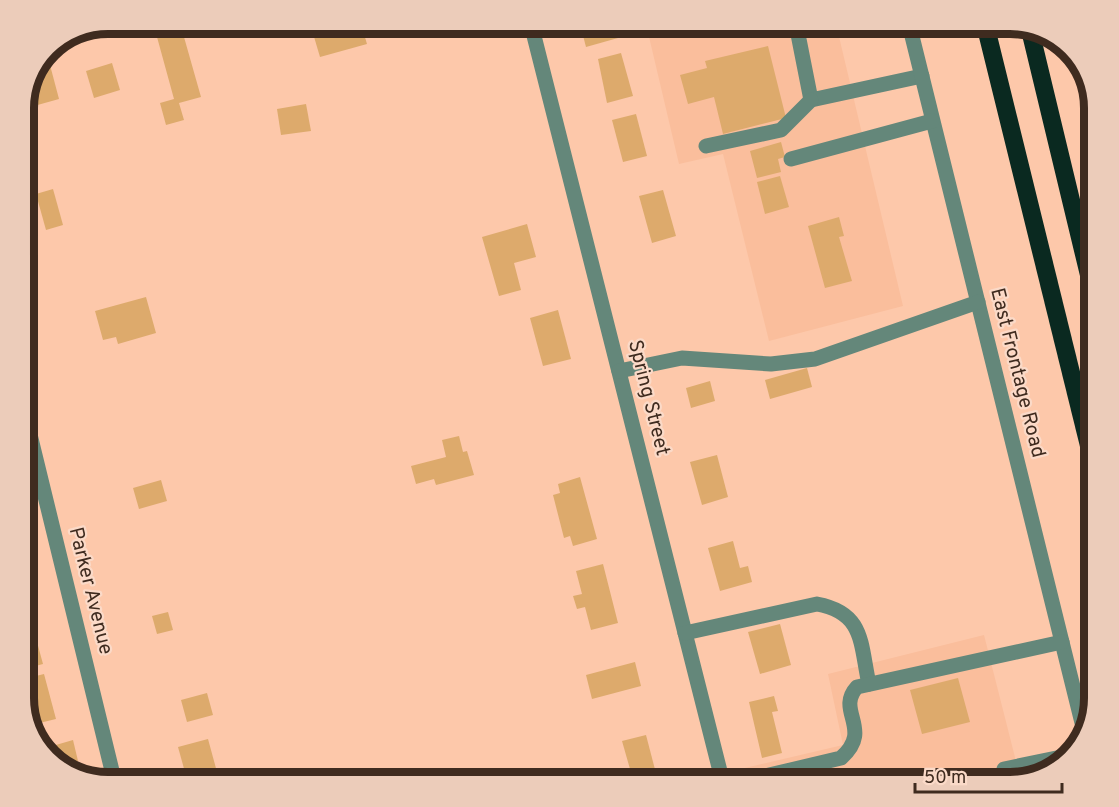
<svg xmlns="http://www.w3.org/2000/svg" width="1119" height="807" font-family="Overpass,sans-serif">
<rect width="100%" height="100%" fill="#fdc8aa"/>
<g fill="#fabe9c">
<polygon points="646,24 836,24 903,306 769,341 723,154 679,164"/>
<polygon points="984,635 1021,781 1011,783 735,783 732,771 843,745 828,674"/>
</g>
<g fill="#ddaa6c">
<polygon points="333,24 361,24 367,44 320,57 312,30"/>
<polygon points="425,24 439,24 441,31 428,34"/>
<polygon points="452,24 472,24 473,30 455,35"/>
<polygon points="580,24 614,24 618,38 586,47"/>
<polygon points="182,30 201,97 179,103 184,120 166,125 160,103 174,99 157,37"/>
<polygon points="768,46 786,118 723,134 714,97 688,104 680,75 707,68 705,61"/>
<polygon points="621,53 633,96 607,103 598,59"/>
<polygon points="112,63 120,90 94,98 86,71"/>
<polygon points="50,65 59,99 34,106 30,91 42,67"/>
<polygon points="306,104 311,131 281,135 277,109"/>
<polygon points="636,114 647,156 623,162 612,120"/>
<polygon points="781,142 785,157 778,159 781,172 757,178 750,151"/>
<polygon points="780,176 789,207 765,214 757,182"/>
<polygon points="53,189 63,225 46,230 36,194"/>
<polygon points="663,190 676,236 652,243 639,196"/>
<polygon points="839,217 844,236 839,237 852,281 825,288 808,226"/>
<polygon points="527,224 536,257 514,263 521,290 499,296 482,237"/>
<polygon points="146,297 156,333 118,344 116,337 103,340 95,311"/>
<polygon points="558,310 571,359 543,366 530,318"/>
<polygon points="807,368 812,387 770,399 765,380"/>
<polygon points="710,381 715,401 691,408 686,388"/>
<polygon points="459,436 463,452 467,451 474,475 436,485 434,479 416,484 411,466 446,457 442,440"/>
<polygon points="717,455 728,497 702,505 690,462"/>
<polygon points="580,477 597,539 573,546 570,536 564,538 553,495 560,493 558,484"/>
<polygon points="161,480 167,501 139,509 133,488"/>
<polygon points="733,541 740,568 748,566 752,582 720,591 708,548"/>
<polygon points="603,564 618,623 591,630 585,607 577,609 573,596 582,594 576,571"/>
<polygon points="31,567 37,588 24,591 24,569"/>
<polygon points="168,612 173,630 157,634 152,616"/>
<polygon points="31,620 43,664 24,669 24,622"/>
<polygon points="780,624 791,665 760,674 748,632"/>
<polygon points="635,662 641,686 592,699 586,675"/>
<polygon points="44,674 56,719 31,725 24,700 24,679"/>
<polygon points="958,678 970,722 922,734 910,690"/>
<polygon points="207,693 213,715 187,722 181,700"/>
<polygon points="774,696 778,711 772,712 782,753 762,758 749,702"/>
<polygon points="646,735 658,781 634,783 622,741"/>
<polygon points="208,739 220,783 188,783 178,747"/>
<polygon points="73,740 78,761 59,766 42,749"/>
</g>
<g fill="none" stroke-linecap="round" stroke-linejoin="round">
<g stroke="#64877a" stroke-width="15">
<polyline points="531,24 723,783"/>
<polyline points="796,24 811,100 922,76"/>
<polyline points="909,24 1084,731"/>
<polyline points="706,146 781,130 811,100"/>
<polyline points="791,159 932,121"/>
<polyline points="619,371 682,358 771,364 815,359 978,302"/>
<polyline points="24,410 115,783"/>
<path d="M 685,633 L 817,604 C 865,613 860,644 869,684"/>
<polyline points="1004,769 1071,755"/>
<path d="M 736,783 L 841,758 C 874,729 835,711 857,687 L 1062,642"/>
</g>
<g stroke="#0a2920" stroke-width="18">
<polyline points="985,24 1095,470"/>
<polyline points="1030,30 1095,300"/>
</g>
</g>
<g text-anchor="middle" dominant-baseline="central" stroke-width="4.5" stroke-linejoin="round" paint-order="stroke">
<g font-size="20" fill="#3f2b1f" stroke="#fbdac8">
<text transform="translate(1017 373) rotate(76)">East Frontage Road</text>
<text transform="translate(648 398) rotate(76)">Spring Street</text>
<text transform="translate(90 591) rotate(76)">Parker Avenue</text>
</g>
</g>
<path d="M0 0H1119V807H0ZM108 34H1010A74 74 0 0 1 1084 108V698A74 74 0 0 1 1010 772H108A74 74 0 0 1 34 698V108A74 74 0 0 1 108 34Z" fill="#ecccba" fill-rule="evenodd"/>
<path fill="none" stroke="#3f2b1f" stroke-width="8" d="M108 34H1010A74 74 0 0 1 1084 108V698A74 74 0 0 1 1010 772H108A74 74 0 0 1 34 698V108A74 74 0 0 1 108 34Z"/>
<path d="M915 783v9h147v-9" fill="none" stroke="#3f2b1f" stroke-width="3"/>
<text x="924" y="783" font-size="18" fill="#3f2b1f" stroke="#fbdac8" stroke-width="4.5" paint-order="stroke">50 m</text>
</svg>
